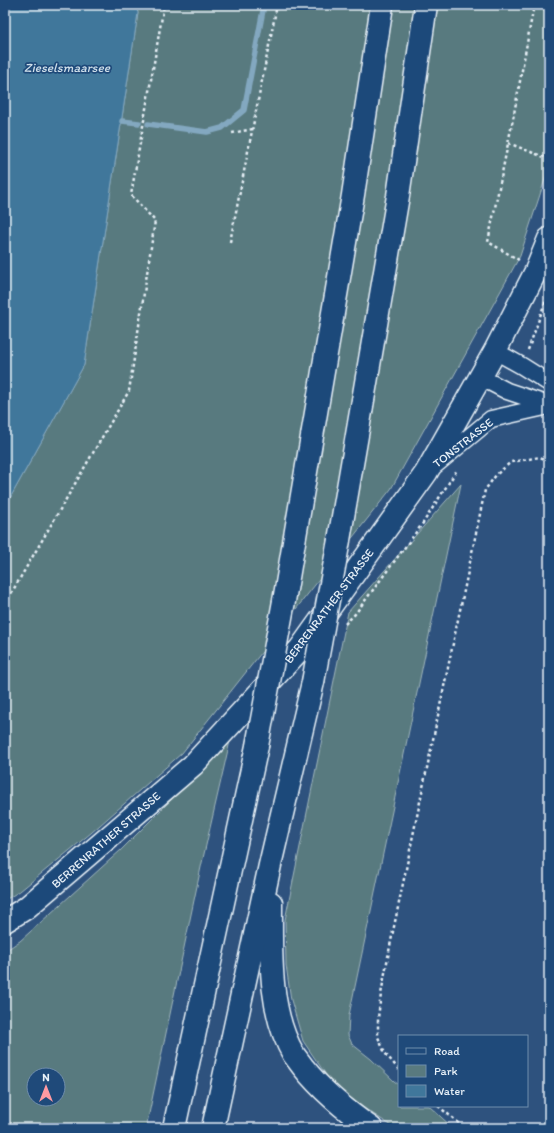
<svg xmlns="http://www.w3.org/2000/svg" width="554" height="1133" font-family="Itim,sans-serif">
<rect width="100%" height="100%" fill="#2e527e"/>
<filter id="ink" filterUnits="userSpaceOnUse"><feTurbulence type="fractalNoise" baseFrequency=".025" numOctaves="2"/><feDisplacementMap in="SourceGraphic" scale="8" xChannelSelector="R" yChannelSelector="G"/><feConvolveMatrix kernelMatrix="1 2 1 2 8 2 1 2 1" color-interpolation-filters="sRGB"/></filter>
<g filter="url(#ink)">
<g fill="#597a7f" stroke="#a0b6bc" fill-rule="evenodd">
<polygon points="136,5 549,5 549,167 520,256 391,489 182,753 91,833 20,891 5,900 5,507 84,365 138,13"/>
<polygon points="461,484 349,1015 348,1035 352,1044 371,1059 394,1081 399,1085 399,1106 429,1106 453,1128 395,1128 367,1110 333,1085 303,1041 291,1000 286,965 285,920 348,612"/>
<path d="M 230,741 L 201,867 L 146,1128 L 5,1128 L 5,951 L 20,941 L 121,850 ZM 34,1075 L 58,1075 L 58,1099 L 34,1099 Z"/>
</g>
<polygon fill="#40779b" stroke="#83a8c0" points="5,5 136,5 138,13 84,365 5,507"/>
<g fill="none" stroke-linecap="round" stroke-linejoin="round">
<g stroke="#83a8c0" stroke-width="5.5">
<polyline points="122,121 139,123"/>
<polyline points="148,124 207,132 222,128 244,110 264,5"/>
</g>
<g stroke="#e8f1f8" stroke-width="19">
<g id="minor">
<polyline points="495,351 522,366 549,383"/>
<polyline points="480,377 507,391 549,405"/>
<polyline points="433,467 491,419 549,406"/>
</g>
</g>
<g stroke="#e8f1f8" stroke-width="25">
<polyline id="secondary" points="5,921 26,908 193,765 300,649 426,473 495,351 536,271 549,239"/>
</g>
<g stroke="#e8f1f8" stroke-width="25">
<g id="motorway">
<polyline points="339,540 398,196 426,5"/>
<polyline points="284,601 353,195 382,5"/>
<path d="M 271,903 C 271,951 268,1012 294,1055 C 297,1059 300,1063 303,1067 C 323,1092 345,1110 371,1128"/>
<polyline points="174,1128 257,746"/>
<polyline points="213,1128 270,865 313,682"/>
</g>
</g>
<g stroke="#e8f1f8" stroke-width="2.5" stroke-dasharray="3 3" stroke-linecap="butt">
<polyline points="232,133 253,129"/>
<polyline points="508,143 549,159"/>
<polyline points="230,242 277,5"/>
<polyline points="519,260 488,242 513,119 534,5"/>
<polyline points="528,350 548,294"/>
<polyline points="5,604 129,391 155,221 131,195 164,5"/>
<polyline points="345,624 355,614 423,523 457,470"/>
<polyline points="399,1070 385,1053 378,1037 378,1018 381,994 391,941 485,490 496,475 511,462 540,457 549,461"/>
<polyline points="438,1106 465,1128"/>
</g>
<use href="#minor" stroke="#1f4a7a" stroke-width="16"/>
<use href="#secondary" stroke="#1f4a7a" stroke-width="22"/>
<use href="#motorway" stroke="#1f4a7a" stroke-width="22"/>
<g stroke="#e8f1f8" stroke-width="25" stroke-linecap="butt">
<g id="motorway-bridge">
<polyline points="313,682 339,540"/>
<polyline points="257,746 284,601"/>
</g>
</g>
<use href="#motorway-bridge" stroke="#1f4a7a" stroke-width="22"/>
</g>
</g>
<g text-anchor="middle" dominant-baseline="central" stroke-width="3.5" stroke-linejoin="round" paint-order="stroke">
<g font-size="12" fill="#e8f1f8" stroke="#1f4a7a">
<text transform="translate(463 443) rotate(-38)">TONSTRASSE</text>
<text transform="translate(329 606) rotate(-53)">BERRENRATHER STRASSE</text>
<text transform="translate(106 840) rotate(-41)">BERRENRATHER STRASSE</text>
</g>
<g font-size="13" font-style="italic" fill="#cfdfea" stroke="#1f4a7a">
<text x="67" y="67">Zieselsmaarsee</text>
</g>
</g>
<rect width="554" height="1133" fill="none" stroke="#1f4a7a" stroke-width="20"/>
<rect x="10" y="10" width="534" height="1113" fill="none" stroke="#e8f1f8" stroke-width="1.5" filter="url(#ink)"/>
<rect x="398" y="1035" width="130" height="72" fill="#1f4a7a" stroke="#6f8dac"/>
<rect x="406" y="1048" width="20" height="6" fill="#1f4a7a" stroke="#6f8dac"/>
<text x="434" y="1055" font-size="12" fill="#e8f1f8">Road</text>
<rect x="406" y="1065" width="20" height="12" fill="#597a7f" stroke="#6f8dac"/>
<text x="434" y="1075" font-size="12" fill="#e8f1f8">Park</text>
<rect x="406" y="1085" width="20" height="12" fill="#40779b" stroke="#6f8dac"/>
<text x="434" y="1095" font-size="12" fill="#e8f1f8">Water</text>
<g transform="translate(46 1087)"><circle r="19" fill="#1f4a7a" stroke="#6f8dac"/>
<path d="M0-3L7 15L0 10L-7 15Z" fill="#ff9aa2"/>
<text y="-6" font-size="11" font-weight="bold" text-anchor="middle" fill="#e8f1f8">N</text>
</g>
</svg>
